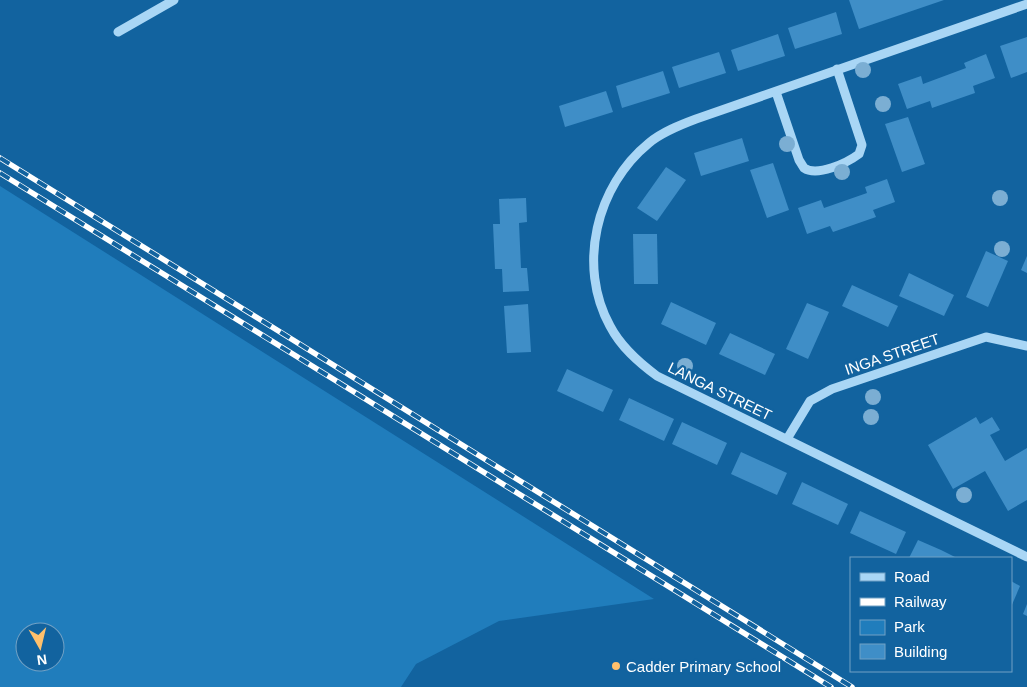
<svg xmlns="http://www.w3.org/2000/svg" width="1027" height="687" font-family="Arial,sans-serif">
<rect width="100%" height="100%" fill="#12639f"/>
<path fill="#207dbc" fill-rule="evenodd" d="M 0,186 L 654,599 L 499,621 L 416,664 L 401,687 L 0,687 ZM 25,632 L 55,632 L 55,662 L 25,662 Z"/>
<g fill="#3f8ec7">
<polygon points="849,0 944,0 859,29"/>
<polygon points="836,12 842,34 795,49 788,28"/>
<polygon points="778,34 785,56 738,71 731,50"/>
<polygon points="1027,37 1027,72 1011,78 1000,46"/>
<polygon points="719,52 726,73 679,88 672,67"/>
<polygon points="986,54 995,78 973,86 975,93 932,108 930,101 907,109 898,84 921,76 923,84 966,68 964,63"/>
<polygon points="663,71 670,93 622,108 616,86"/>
<polygon points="606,91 613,112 565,127 559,106"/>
<polygon points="908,117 925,164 902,172 885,124"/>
<polygon points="742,138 749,161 701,176 694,153"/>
<polygon points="773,163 789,210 767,218 750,170"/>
<polygon points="666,167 686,180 657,221 637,208"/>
<polygon points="887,179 895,202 873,210 876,217 833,232 830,226 807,234 798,208 821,200 824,208 867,193 865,187"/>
<polygon points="526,198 527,222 519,223 521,268 527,268 529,291 503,292 502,269 495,269 493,224 500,224 499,199"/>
<polygon points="633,234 657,234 658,284 634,284"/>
<polygon points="986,251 1008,261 988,307 966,297"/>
<polygon points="1027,256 1027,273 1021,270"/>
<polygon points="909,273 954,295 944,316 899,296"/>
<polygon points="852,285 898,306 888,327 842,306"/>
<polygon points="671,302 716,323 706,345 661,324"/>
<polygon points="807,303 829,312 808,359 786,349"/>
<polygon points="528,304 531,352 507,353 504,306"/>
<polygon points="730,333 775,354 765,375 719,354"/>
<polygon points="567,369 613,390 603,412 557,391"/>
<polygon points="629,398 674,419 664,441 619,420"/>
<polygon points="976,417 980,424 992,417 1000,430 990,435 1005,461 1027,448 1027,500 1008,511 985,471 953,489 928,445"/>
<polygon points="682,422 727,443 717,465 672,444"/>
<polygon points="741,452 787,473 777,495 731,474"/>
<polygon points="802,482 848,504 838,525 792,504"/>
<polygon points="860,511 906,532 896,554 850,533"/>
<polygon points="918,540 941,550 957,558 909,558"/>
<polygon points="1011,581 1020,586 1011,607"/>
<polygon points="1027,604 1027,616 1023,614"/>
</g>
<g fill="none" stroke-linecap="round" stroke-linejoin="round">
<g stroke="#a9d6f5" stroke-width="9">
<path d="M 1027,4 L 696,119 C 680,125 662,132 649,143 C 596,186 577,266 610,326 C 621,347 638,362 657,376 L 1027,557"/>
<polyline points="118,32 174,0"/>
<path d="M 776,92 L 799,160 L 804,168 C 817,177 847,163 859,154 L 862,145 L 837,69"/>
<polyline points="787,439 810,401 832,389 986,337 1027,346"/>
</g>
<g stroke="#fff" stroke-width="5.5">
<g id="rail">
<polyline points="0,158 852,687"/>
<polyline points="0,173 831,687"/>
</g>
</g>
<use href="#rail" stroke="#12639f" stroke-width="4" stroke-dasharray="11" stroke-linecap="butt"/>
</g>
<g fill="#7baed3">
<circle cx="863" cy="70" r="8"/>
<circle cx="883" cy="104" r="8"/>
<circle cx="787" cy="144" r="8"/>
<circle cx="842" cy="172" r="8"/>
<circle cx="1000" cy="198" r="8"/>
<circle cx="1002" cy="249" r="8"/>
<circle cx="685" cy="366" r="8"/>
<circle cx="873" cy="397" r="8"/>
<circle cx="871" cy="417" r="8"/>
<circle cx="964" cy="495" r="8"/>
</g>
<circle fill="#ffc06c" stroke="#12639f" stroke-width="2" cx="616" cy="666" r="5"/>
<g text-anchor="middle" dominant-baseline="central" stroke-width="4.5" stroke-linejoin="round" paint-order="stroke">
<g font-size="15" fill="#fff" stroke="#12639f">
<text transform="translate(892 354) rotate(-19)">INGA STREET</text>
<text transform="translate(720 391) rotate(26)">LANGA STREET</text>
</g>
<g font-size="15" fill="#fff" stroke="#12639f" text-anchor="start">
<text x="626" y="666">Cadder Primary School</text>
</g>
</g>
<rect x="850" y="557" width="162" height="115" fill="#12639f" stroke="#71a1c5"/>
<rect x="860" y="573" width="25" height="8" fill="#a9d6f5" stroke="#71a1c5"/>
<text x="894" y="582" font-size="15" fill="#ffffff">Road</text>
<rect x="860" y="598" width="25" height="8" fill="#ffffff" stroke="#71a1c5"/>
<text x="894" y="607" font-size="15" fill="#ffffff">Railway</text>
<rect x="860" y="620" width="25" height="15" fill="#207dbc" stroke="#71a1c5"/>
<text x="894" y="632" font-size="15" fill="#ffffff">Park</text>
<rect x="860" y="644" width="25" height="15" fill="#3f8ec7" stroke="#71a1c5"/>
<text x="894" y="657" font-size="15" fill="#ffffff">Building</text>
<g transform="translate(40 647) rotate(172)"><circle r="24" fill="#12639f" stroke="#71a1c5"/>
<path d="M0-4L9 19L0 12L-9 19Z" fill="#ffc06c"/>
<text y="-8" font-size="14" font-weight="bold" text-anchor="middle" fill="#ffffff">N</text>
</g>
</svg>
